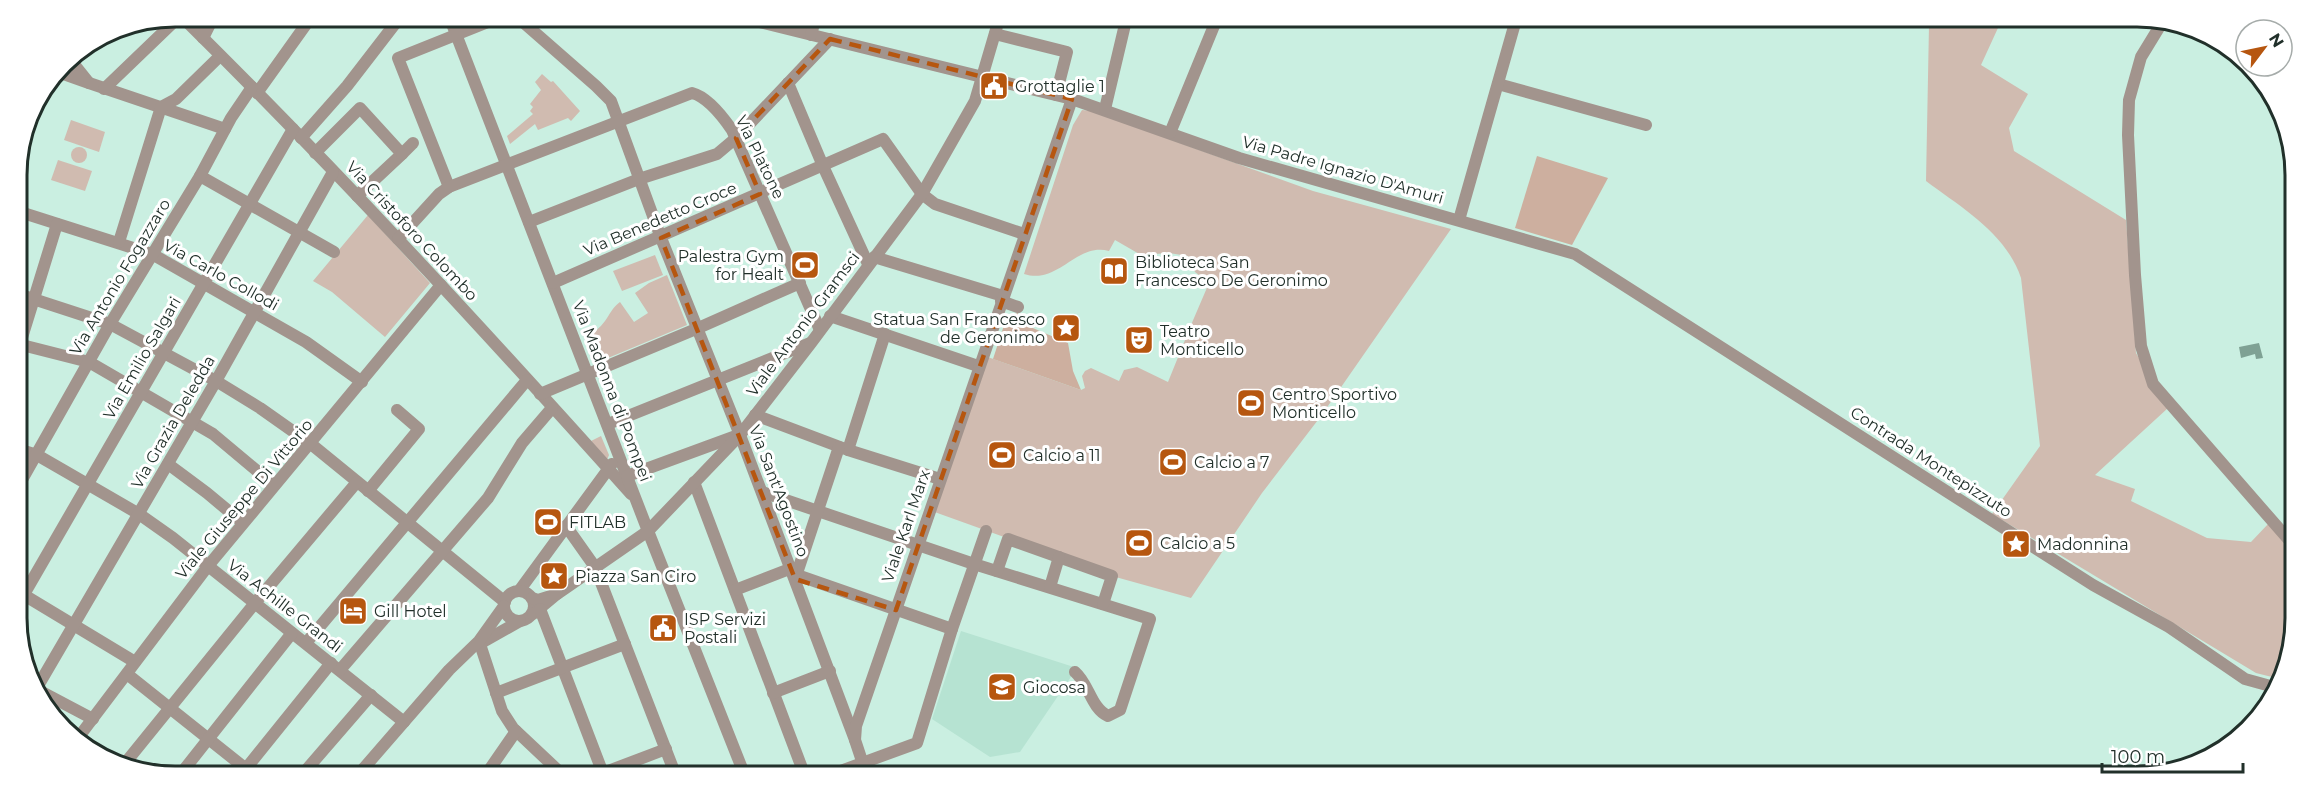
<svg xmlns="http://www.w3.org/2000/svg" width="2312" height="793" font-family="Montserrat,sans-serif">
<rect width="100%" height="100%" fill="#caefe1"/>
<polygon fill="#b6e3d2" points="961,631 1077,668 1020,752 990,757 932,719"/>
<g fill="#d0bbb0">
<path d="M 1932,17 L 2003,17 L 1981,65 L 2028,94 L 2009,128 L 2014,151 L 2126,220 L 2136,353 L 2168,408 L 2095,475 L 2135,489 L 2131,501 L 2207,538 L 2251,542 L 2269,523 L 2295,553 C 2295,588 2300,651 2280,679 L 2256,673 L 1992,514 L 2040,446 L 2021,278 C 2006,233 1962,208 1926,181 L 1929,25 Z"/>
<polygon points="542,74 551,82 553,81 580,111 571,121 568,118 538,130 535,124 510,144 507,136 533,114 530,111 533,107 530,104 541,90 535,82"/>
<path d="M 1082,110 L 1092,111 L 1313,191 L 1451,229 L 1321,416 L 1262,493 L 1191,598 L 1112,576 L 929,510 L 982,355 L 1081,390 L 1085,388 L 1082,376 L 1085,371 L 1091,368 L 1119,381 L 1124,370 L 1137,367 L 1168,382 L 1185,340 L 1178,336 L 1188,332 L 1209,283 L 1195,272 L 1188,256 L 1169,253 L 1141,255 L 1115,240 L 1109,251 C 1076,242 1059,285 1024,274 L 1073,125 Z"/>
<polygon points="71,120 105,132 99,152 64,140"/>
<circle cx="79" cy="155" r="8"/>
<polygon points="58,160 92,171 85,191 51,180"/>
<polygon points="368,215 430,283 385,337 332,292 313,281"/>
<polygon points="655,255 663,275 622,291 613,271"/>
<path d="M 667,275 L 687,325 L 596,363 L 586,338 C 593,333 600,328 605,321 C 610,314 612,308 620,302 L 634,322 L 648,313 L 635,293 L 649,283 Z"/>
<polygon points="601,436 609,455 607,460 591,441"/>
</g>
<g fill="#cdaf9f">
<polygon points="1537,156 1608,178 1572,245 1515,228"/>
<polygon points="1018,313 1021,323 1068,343 1073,371 1081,390 993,359 1007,316"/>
</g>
<polygon fill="#7fa194" points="2259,343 2263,358 2256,359 2255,354 2241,358 2239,347"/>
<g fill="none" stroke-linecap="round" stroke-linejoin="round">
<g stroke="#a2948d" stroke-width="12">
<path d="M 181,16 C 337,170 485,331 631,494"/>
<polyline points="449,16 648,531 745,776"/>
<polyline points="516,16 596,86 611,101 661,238 740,435 855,740"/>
<polyline points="735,16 1072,99 1239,158 1575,254 2093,585 2169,627 2245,679 2274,687"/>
<polyline points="2163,21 2141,57 2129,100 2128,135 2135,275 2141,346 2153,384 2295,547"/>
<polyline points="995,34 1067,52 1056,95"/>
<polyline points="811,35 816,16"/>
<polyline points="203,38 214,16"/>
<polyline points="58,72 89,83 69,58"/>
<polyline points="89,83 225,129"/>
<polyline points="788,83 823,166 868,264"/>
<polyline points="1498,84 1646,125"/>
<polyline points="104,89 180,16"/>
<polyline points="257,93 312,16"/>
<polyline points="1105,109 1127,16"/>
<polyline points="1170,133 1218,16"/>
<polyline points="301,138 347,86 401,16"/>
<polyline points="315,153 360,108 402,154 357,196"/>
<polyline points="402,154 413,143"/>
<polyline points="200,176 334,252"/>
<polyline points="449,187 398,58 503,16"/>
<polyline points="17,211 152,254 306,342 362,382"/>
<polyline points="1459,220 1517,16"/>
<polyline points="529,222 639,179 717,154 736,138 830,39"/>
<path d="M 398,239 L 439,194 L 449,187 L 692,93 C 708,97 723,117 732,130 L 820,330"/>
<polyline points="119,242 161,107 176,99 220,56"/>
<polyline points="874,257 1003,296"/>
<polyline points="553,283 883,139 922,194 935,204 1024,234"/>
<polyline points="18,294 110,324 216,381 260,408 311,444 505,602"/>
<polyline points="1001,301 1018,307"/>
<polyline points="830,316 978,366"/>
<polyline points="18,344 89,362 213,434 274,485"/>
<polyline points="20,344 57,224"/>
<polyline points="540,394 696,329 800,283"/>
<polyline points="755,415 848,450 940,479"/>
<polyline points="608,424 810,343"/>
<polyline points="18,449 37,455 63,470 139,514 173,538 404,722"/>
<polyline points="848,450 885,334"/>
<polyline points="168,464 207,493 243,523"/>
<polyline points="627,476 736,436"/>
<polyline points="694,482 805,776"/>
<polyline points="19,485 110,324 200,176 231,118 252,87"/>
<polyline points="368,491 419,429 397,410"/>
<path d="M 762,492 L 974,564 L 1150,619 L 1120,710 L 1108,716 C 1091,708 1089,684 1075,672"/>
<polyline points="566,526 595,567 676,776"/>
<polyline points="997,571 1008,539 1112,576 1103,604"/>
<polyline points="797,575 952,629"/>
<polyline points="795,579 839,447"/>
<polyline points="1050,587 1059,557"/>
<polyline points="735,590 792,568"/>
<polyline points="519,591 612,464"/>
<circle cx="519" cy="606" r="15"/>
<polyline points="19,592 135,662"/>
<polyline points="557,594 648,531 740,435 811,343 922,194 975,101 1000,16"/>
<polyline points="532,598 538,600 557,594 533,614"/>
<polyline points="19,603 293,129"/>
<polyline points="540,609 604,776"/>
<polyline points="306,643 527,380"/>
<polyline points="481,643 520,621"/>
<polyline points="480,644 502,711 513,728 564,776"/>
<polyline points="340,670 488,498 522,443 552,408"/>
<polyline points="127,674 255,776"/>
<polyline points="38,686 216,381 333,172"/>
<polyline points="40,691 93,719"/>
<polyline points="496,693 625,644"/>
<polyline points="773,693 830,671"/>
<polyline points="78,738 208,566 441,285"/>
<polyline points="122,767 255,603 357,482"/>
<polyline points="179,776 292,633"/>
<polyline points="240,776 331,663"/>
<polyline points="301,776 371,695"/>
<polyline points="357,776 449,670 479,641 504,606"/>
<polyline points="485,776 516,731"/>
<polyline points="595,776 666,749"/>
<polyline points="827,776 917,743 952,629 986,531"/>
<polyline points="867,776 855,740 856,726 1072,99"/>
</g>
</g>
<path fill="none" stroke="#b6560f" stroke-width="4.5" stroke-dasharray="12 8" stroke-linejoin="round" d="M 830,39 L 1072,99 L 896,610 L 795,579 L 661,238 L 760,194 L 736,138 Z"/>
<defs>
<g id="civic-square" transform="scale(1.5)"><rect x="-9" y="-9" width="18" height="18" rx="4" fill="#b6560f" stroke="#fff"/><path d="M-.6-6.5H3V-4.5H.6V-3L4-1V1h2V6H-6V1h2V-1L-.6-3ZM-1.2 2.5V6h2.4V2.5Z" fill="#fff"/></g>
<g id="stadium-square" transform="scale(1.5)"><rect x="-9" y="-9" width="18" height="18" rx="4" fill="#b6560f" stroke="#fff"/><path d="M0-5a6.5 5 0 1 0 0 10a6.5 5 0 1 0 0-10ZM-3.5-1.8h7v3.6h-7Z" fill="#fff"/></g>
<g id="library-square" transform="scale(1.5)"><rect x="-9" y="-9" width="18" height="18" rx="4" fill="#b6560f" stroke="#fff"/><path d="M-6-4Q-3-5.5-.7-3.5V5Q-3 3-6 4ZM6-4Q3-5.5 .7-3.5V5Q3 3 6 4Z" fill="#fff"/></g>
<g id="sight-square" transform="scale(1.5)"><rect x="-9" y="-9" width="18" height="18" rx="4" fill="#b6560f" stroke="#fff"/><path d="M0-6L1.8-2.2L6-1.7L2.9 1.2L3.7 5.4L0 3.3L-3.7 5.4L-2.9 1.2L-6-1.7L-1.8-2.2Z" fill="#fff"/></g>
<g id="theatre-square" transform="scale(1.5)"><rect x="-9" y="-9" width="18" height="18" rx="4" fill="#b6560f" stroke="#fff"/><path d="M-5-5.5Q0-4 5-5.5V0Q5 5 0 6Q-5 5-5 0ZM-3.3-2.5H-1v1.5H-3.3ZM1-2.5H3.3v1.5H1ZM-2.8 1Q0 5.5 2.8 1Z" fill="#fff"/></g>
<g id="hotel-square" transform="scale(1.5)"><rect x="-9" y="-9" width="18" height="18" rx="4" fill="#b6560f" stroke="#fff"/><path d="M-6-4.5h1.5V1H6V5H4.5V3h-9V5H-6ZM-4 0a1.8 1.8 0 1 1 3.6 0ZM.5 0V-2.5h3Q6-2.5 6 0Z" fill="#fff"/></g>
<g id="school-square" transform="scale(1.5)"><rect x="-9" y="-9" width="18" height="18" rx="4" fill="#b6560f" stroke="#fff"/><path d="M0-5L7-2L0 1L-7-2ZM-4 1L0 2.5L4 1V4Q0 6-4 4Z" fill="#fff"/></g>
</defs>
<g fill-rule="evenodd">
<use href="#civic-square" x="994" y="86"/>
<use href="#stadium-square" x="805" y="265"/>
<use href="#library-square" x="1114" y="271"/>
<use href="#sight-square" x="1066" y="328"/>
<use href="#theatre-square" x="1139" y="340"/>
<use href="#stadium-square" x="1251" y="403"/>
<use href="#stadium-square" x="1002" y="455"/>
<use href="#stadium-square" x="1173" y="462"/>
<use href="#stadium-square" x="548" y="522"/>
<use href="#stadium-square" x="1139" y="543"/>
<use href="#sight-square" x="2016" y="544"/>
<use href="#sight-square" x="554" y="576"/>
<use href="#hotel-square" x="353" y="611"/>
<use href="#civic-square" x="663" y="628"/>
<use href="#school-square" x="1002" y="687"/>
</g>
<g text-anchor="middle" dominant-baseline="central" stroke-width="6" stroke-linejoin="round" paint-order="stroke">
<g font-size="16" fill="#21302a" stroke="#fff" text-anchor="start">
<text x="1015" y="86">Grottaglie 1</text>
<text x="784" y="256" text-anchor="end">Palestra Gym<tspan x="784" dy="18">for Healt</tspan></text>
<text x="1135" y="262">Biblioteca San<tspan x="1135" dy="18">Francesco De Geronimo</tspan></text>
<text x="1045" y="319" text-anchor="end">Statua San Francesco<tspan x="1045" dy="18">de Geronimo</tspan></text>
<text x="1160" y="331">Teatro<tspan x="1160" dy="18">Monticello</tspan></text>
<text x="1272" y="394">Centro Sportivo<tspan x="1272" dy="18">Monticello</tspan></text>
<text x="1023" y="455">Calcio a 11</text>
<text x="1194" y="462">Calcio a 7</text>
<text x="569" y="522">FITLAB</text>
<text x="1160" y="543">Calcio a 5</text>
<text x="2037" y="544">Madonnina</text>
<text x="575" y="576">Piazza San Ciro</text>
<text x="374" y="611">Gill Hotel</text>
<text x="684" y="619">ISP Servizi<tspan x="684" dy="18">Postali</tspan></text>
<text x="1023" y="687">Giocosa</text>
</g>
<g font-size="16" fill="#21302a" stroke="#fff">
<text transform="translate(760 157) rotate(64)">Via Platone</text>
<text transform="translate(1343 170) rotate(16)">Via Padre Ignazio D'Amuri</text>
<text transform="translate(660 219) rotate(-23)">Via Benedetto Croce</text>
<text transform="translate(412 231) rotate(47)">Via Cristoforo Colombo</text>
<text transform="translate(221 275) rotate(29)">Via Carlo Collodi</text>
<text transform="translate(120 277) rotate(-59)">Via Antonio Fogazzaro</text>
<text transform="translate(803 324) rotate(-53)">Viale Antonio Gramsci</text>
<text transform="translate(142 358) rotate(-60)">Via Emilio Salgari</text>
<text transform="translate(612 391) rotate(69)">Via Madonna di Pompei</text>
<text transform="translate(173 422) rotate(-60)">Via Grazia Deledda</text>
<text transform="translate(1931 462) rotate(33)">Contrada Montepizzuto</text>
<text transform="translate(779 491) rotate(69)">Via Sant'Agostino</text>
<text transform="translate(244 499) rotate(-50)">Viale Giuseppe Di Vittorio</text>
<text transform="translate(906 526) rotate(-71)">Viale Karl Marx</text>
<text transform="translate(285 606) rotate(38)">Via Achille Grandi</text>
</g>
</g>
<path d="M0 0H2312V793H0ZM175 27H2137A148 148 0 0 1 2285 175V618A148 148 0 0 1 2137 766H175A148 148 0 0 1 27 618V175A148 148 0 0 1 175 27Z" fill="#fff" fill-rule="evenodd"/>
<path fill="none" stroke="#21302a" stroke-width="3" d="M175 27H2137A148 148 0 0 1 2285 175V618A148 148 0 0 1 2137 766H175A148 148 0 0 1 27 618V175A148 148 0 0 1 175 27Z"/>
<g transform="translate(2264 48) rotate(58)"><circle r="28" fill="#ffffff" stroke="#a6acaa" stroke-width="1.5"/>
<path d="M0-4.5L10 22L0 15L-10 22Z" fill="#b6560f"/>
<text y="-9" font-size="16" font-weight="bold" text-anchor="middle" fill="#21302a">N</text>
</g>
<path d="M2102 763v9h141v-9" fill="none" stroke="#21302a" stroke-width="3"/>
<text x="2111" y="763" font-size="18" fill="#21302a" stroke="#ffffff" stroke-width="4.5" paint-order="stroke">100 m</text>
</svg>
